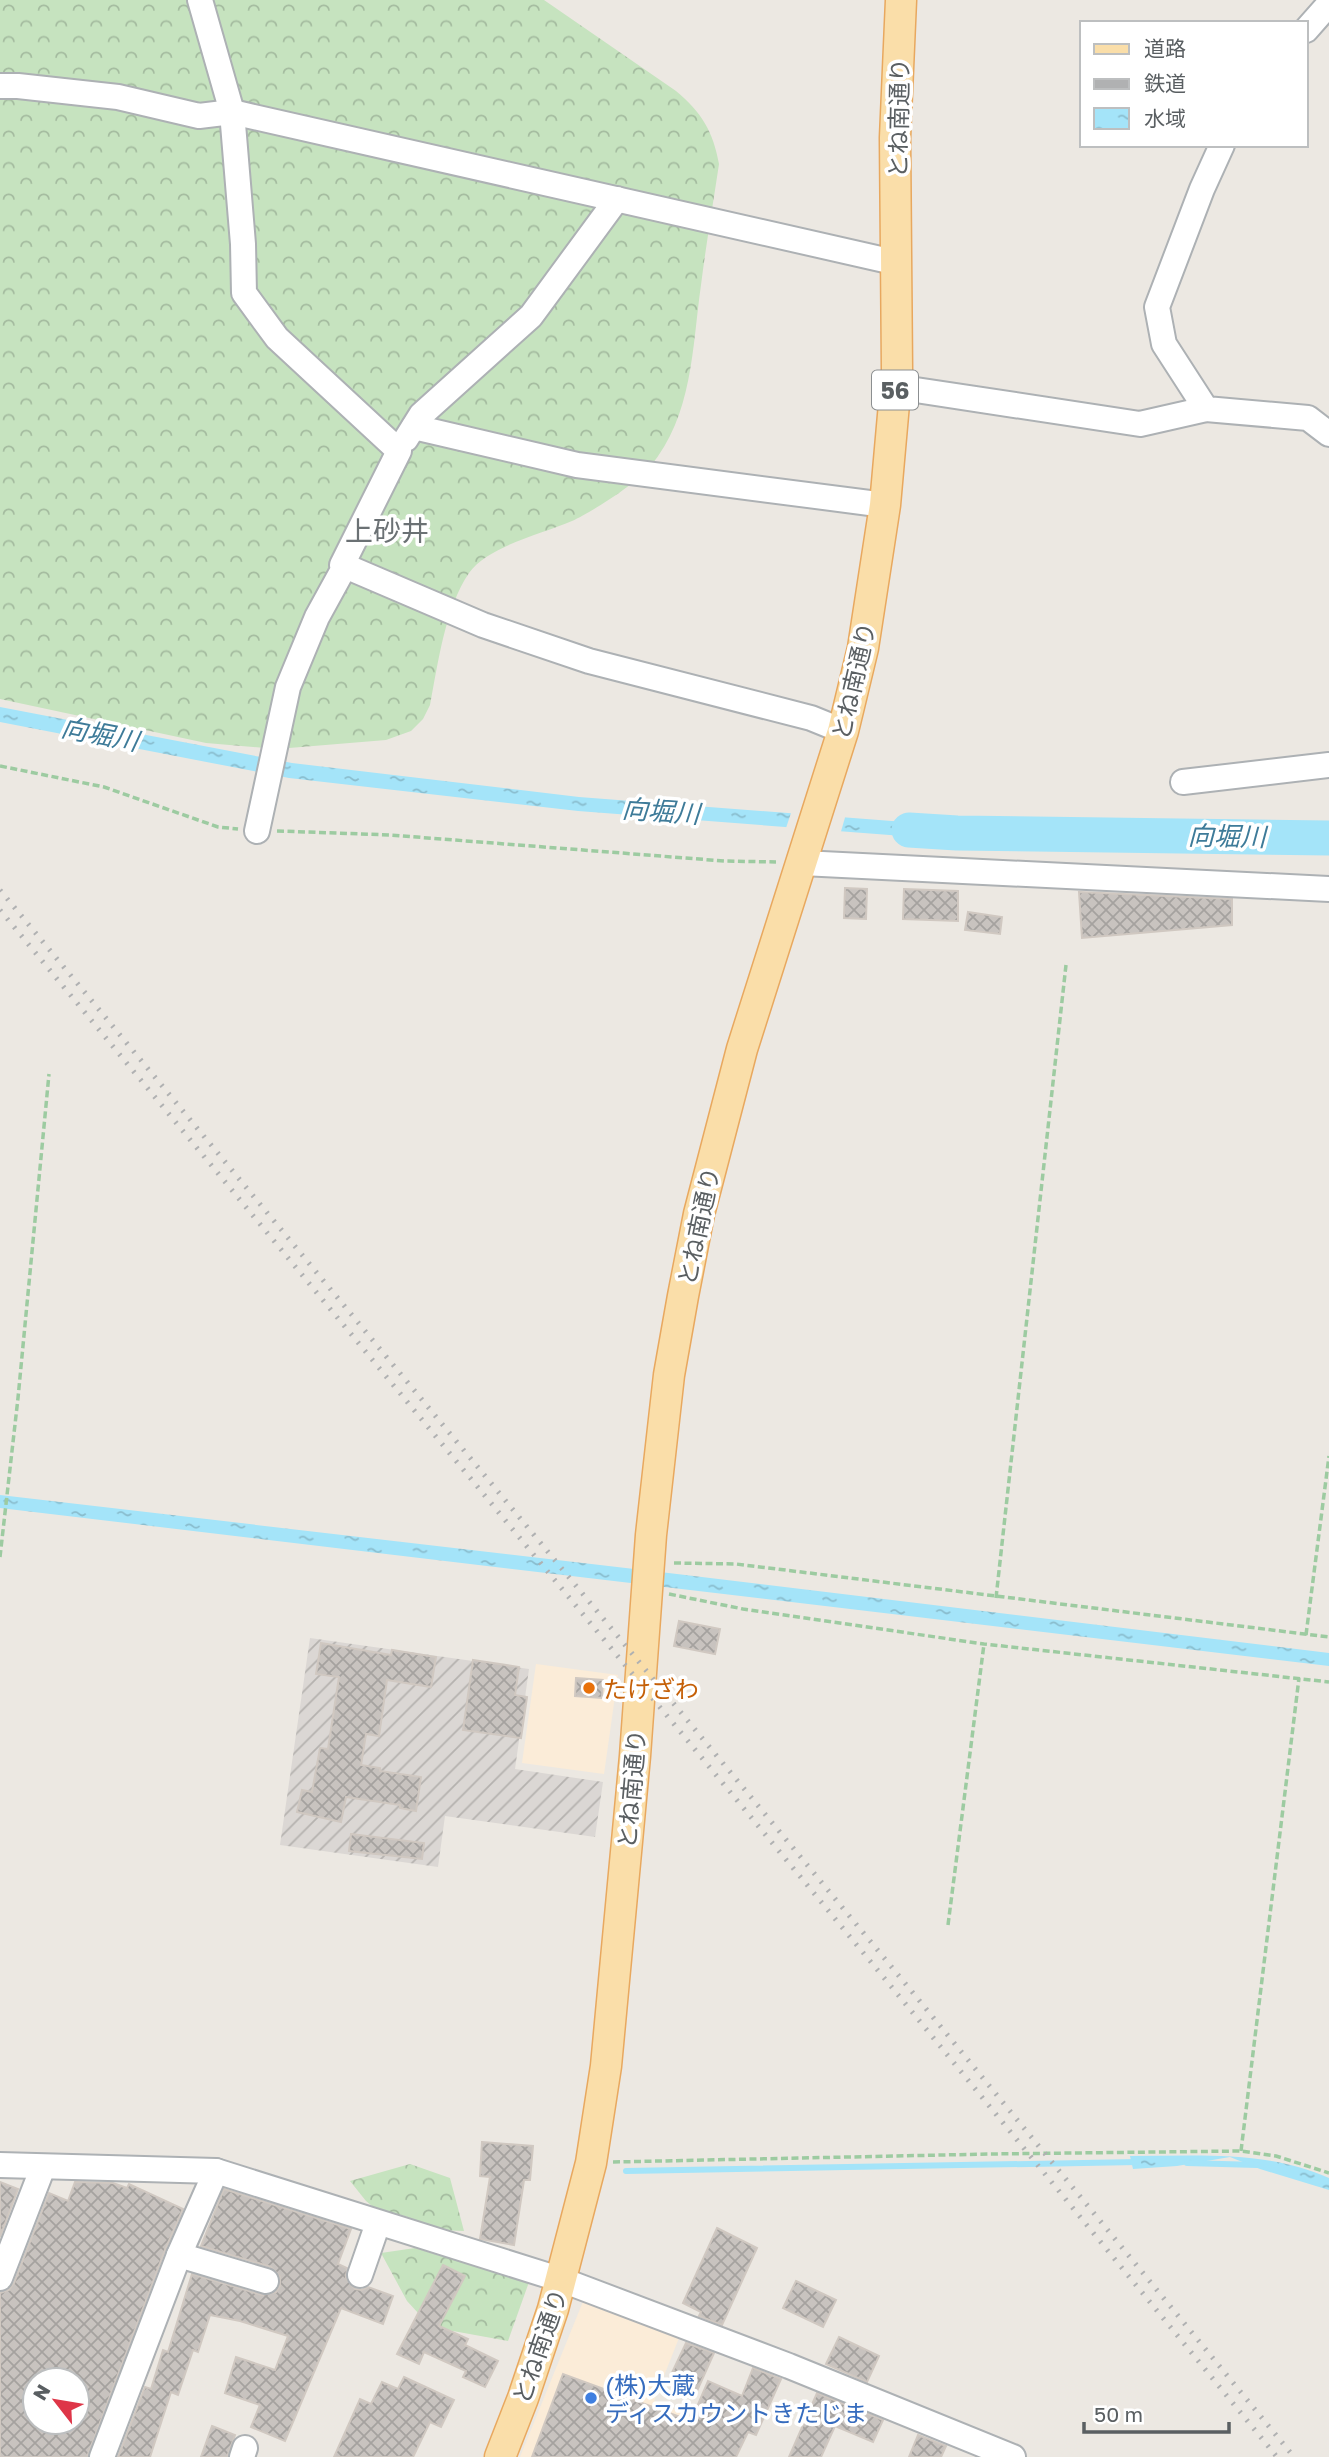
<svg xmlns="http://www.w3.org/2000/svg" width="1329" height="2457" font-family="'Golos Text','Noto Sans JP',sans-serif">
<defs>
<pattern id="industrial-furrows" width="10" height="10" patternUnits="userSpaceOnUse" patternTransform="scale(1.75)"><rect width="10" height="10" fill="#dbd7d4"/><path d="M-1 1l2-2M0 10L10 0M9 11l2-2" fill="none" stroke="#b5b2af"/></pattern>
<pattern id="forest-crowns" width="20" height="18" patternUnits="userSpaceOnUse" patternTransform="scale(1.75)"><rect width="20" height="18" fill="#c6e3bf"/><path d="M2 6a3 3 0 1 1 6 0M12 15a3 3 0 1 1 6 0" fill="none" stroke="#a4bb9f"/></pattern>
<pattern id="water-ripples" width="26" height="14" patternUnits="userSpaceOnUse" patternTransform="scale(1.75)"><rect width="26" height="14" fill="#a4e4f9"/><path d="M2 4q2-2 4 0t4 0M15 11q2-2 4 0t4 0" fill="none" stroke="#89bccd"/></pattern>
<pattern id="building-cross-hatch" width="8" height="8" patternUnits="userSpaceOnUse" patternTransform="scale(1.75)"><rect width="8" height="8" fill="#c8c3bf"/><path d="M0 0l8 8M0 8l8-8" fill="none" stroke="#a5a29f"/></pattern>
</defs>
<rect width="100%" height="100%" fill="#ece8e2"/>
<g fill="#fbecd8">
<polygon points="536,1664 618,1675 604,1774 522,1763"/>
<polygon points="584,2299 679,2338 654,2401 707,2423 693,2457 520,2457"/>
</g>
<polygon fill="url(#industrial-furrows)" points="310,1638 529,1669 515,1769 603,1782 595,1837 445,1816 438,1867 280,1845"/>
<g fill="url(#forest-crowns)">
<path d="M 0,0 L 544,0 L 676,91 C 702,113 713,131 719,164 C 713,204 706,245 701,285 C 692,348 693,415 650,467 C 637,483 592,512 572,521 C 542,534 488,546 469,573 C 445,608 438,664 430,705 L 423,719 L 411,731 L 386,740 L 277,749 L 206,743 L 0,699 Z"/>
<polygon points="410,2164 450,2178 464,2231 438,2230 405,2216 378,2211 366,2201 350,2181"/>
<path d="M 415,2248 C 453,2260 491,2269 529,2282 L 508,2341 L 431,2327 L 407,2301 L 381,2253 Z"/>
</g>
<g fill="url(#water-ripples)">
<polygon points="0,707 292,763 579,797 957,826 955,840 578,811 289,778 0,722"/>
<polygon points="0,1495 677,1574 1329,1653 1329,1666 0,1508"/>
<path d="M 1130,2156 C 1197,2156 1267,2150 1329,2178 L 1329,2190 L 1260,2169 L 1230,2157 L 1177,2166 L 1133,2169 Z"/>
</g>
<polygon fill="#ece8e2" points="792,810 846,814 840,835 785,831"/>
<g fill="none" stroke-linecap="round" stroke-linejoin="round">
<g stroke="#a4e4f9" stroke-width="6">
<polyline points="1187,2163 1257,2165"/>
<polyline points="626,2171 1138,2162"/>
</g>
<polyline stroke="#a4e4f9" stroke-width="35" points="909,830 957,833 1329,838"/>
</g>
<g fill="url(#building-cross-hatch)" stroke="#d0c8c1" stroke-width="2" fill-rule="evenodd">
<polygon points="845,888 867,889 866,919 844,918"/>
<polygon points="904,889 958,891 958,921 903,919"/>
<polygon points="1079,892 1232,899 1232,925 1082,938"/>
<polygon points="968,912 1002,917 1000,934 965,930"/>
<polygon points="679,1621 720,1629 715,1654 674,1646"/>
<polygon points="321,1643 391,1655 392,1650 436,1657 431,1687 387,1680 379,1736 366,1734 361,1765 380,1768 380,1771 421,1777 416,1811 400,1808 400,1805 346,1797 341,1822 297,1812 302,1790 312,1792 320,1748 328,1749 339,1677 316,1674"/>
<polygon points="473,1660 519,1667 515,1695 527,1697 521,1738 463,1730"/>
<polygon points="576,1678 603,1680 602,1698 575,1696"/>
<polygon points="351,1834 424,1843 422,1859 349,1851"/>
<polygon points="482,2142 533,2146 530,2180 524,2180 514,2245 480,2239 490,2177 480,2176"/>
<polygon points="0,2182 18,2189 0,2237"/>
<path d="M 75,2182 L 113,2183 L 127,2188 L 129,2184 L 183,2209 L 165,2250 L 87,2457 L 0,2457 L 0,2293 L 9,2290 L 14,2283 L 49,2193 L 68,2201 ZM 35,2380 L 77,2380 L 77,2422 L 35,2422 Z"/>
<polygon points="224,2189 351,2229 338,2264 347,2268 346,2278 355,2289 362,2290 368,2287 393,2296 383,2324 341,2308 285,2441 251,2427 260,2405 225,2393 236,2357 275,2370 288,2336 240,2321 210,2315 198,2352 193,2350 178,2395 171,2392 150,2457 118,2457 145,2387 151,2389 163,2350 168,2352 192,2274 262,2295 276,2292 280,2286 280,2277 271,2267 201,2246"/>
<polygon points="717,2228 757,2248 722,2325 699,2316 701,2312 683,2303"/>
<polygon points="443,2265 465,2276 439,2326 468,2339 465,2345 498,2361 485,2387 463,2377 466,2371 424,2352 419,2364 397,2354"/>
<polygon points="796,2281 836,2300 823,2327 783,2308"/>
<polygon points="839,2337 879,2356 867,2382 826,2364"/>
<polygon points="686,2343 714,2353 697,2391 669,2379"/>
<polygon points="753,2368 781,2379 756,2435 748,2432 736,2457 532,2457 563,2374 691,2421 708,2381 742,2396"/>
<polygon points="404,2377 454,2400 441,2427 430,2422 413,2457 334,2457 360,2399 371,2404 382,2382 398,2389"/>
<polygon points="817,2393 883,2420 873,2442 835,2426 821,2457 789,2457"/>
<polygon points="212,2426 235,2435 227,2457 201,2457"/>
<polygon points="918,2435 946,2446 941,2457 909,2457"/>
</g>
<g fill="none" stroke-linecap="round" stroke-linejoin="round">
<g stroke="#adb1b4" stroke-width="28">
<g id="minor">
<polyline points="200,0 232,112 243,244 244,293 277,338 399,451 342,565 345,566 317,617 288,687 257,831"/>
<polyline points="1306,30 1329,4"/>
<polyline points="0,86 18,86 118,97 199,116 232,112 898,263"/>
<polyline points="1222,145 1202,189 1157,307 1164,344 1206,409 1308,418 1329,434"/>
<polyline points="896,387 1140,424 1206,409"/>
<polyline points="414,427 577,465 885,505"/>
<polyline points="406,439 421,415 531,316 617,199"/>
<polyline points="345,566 483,625 589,661 811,718 843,731"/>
<polyline points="1183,782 1329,765"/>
<polyline points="802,863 1329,889"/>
<polyline points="0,2165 216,2171 562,2280 789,2366 1013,2457"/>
<polyline points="179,2255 266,2281"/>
<polyline points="360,2275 378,2223"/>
<polyline points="0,2278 43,2167"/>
<polyline points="102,2457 179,2255 216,2171"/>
<polyline points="242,2457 245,2448"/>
</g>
</g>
<g stroke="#e8a85f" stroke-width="33">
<polyline id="major" points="500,2457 523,2398 553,2309 591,2163 606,2066 635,1756 651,1535 669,1375 683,1296 699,1214 742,1049 843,731 863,648 885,505 897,370 895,138 901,0"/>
</g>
<g stroke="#9dcba1" stroke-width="3.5" stroke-dasharray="7 3.5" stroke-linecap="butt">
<polyline points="0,766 104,787 218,827 238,829"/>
<polyline points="277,831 390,835 724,861 776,862"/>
<polyline points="0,1557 18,1398 49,1074"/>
<polyline points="674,1563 736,1564 1329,1637"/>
<polyline points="669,1594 743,1609 984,1644 1329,1682"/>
<polyline points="996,1598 1066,965"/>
<polyline points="1306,1635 1329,1456"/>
<polyline points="948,1925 984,1644"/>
<polyline points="1241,2151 1299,1678"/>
<polyline points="613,2162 990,2154 1241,2151 1276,2156 1329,2173"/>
</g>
<use href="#minor" stroke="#fff" stroke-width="24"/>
<use href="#major" stroke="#fadea9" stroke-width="30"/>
<g stroke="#b0b1b2" stroke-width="5" stroke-dasharray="2 9" stroke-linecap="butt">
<polyline points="0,890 909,1988 1294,2457"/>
<polyline points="0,910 899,1996 1277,2457"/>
</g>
</g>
<circle fill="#e8710a" stroke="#fff" stroke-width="2.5" cx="589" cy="1688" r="7"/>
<circle fill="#3f7fe0" stroke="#fff" stroke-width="2.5" cx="591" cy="2398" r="7"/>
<g text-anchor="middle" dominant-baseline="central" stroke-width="7" stroke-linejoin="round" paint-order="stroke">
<rect fill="#fff" stroke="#8c8f91" stroke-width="2" x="872" y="370.5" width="46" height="39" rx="5"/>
<g font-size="23" font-weight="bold" fill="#5a5f62">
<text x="895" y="390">56</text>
</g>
<g font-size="24" fill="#5a5f62" stroke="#fff">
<text transform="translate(898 118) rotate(-89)">とね南通り</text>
<text transform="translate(853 681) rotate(-77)">とね南通り</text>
<text transform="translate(698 1226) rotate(-78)">とね南通り</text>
<text transform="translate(631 1789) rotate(-85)">とね南通り</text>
<text transform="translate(539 2346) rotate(-71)">とね南通り</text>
</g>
<g font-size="24" fill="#c56008" stroke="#fff" text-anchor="start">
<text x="603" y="1688">たけざわ</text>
</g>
<g font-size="24" fill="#366cbe" stroke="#fff" text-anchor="start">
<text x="605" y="2384">(株)大蔵<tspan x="605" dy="28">ディスカウントきたじま</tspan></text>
</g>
<g font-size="26" font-style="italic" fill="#3e7b99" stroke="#fff">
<text transform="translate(100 734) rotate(11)">向堀川</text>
<text transform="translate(661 811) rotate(4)">向堀川</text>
<text transform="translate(1227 836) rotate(1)">向堀川</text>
</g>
<g font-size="28" fill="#6b7174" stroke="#fff">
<text x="387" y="530">上砂井</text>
</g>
</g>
<rect x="1080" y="21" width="228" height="126" fill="#ffffff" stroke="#bdbfc0" stroke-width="2"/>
<rect x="1094" y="44" width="35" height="10" fill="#fadea9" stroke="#bdbfc0" stroke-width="2"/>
<text x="1144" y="56" font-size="21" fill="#5a5f62">道路</text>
<rect x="1094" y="79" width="35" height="10" fill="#b0b1b2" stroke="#bdbfc0" stroke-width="2"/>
<text x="1144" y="91" font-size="21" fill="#5a5f62">鉄道</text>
<rect x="1094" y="108" width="35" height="21" fill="url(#water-ripples)" stroke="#bdbfc0" stroke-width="2"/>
<text x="1144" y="126" font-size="21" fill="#5a5f62">水域</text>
<g transform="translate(56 2401) rotate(301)"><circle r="33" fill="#ffffff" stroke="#bdbfc0" stroke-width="2"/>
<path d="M0-5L12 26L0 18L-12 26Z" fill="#de3648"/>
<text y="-10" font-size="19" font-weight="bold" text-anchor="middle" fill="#5a5f62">N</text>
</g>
<path d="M1084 2422v10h145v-10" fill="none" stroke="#5a5f62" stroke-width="3.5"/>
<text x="1094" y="2422" font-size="21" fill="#5a5f62" stroke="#ffffff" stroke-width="5" paint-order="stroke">50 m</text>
</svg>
